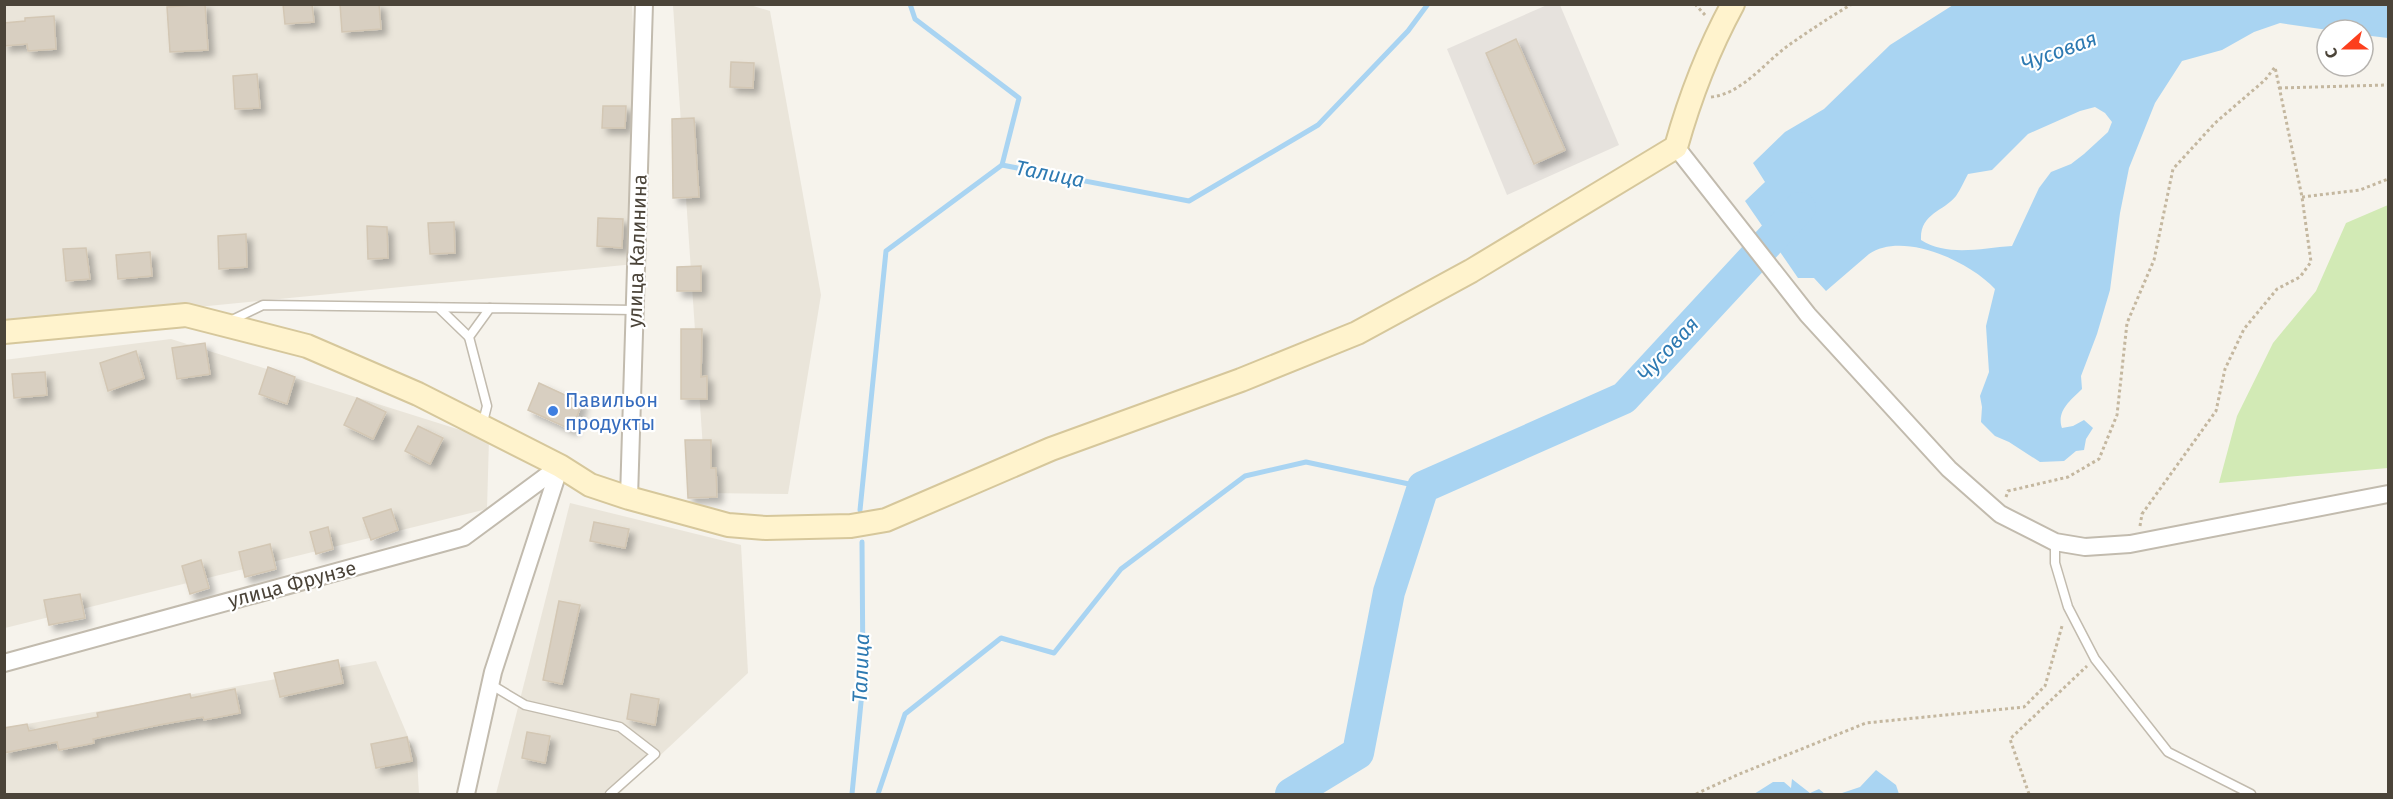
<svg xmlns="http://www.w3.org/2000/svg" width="2393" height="799" font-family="'Fira Sans',sans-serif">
<defs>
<filter id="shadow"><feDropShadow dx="5.5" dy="5.5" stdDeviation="3" flood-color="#0004"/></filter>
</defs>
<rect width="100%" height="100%" fill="#f6f3ec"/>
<g fill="#eae5da">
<polygon points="5,5 632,5 645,263 5,326"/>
<polygon points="673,5 750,5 770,11 821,295 788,494 706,493"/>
<polygon points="171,339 489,439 487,509 5,628 4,360"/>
<polygon points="570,503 741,545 748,673 619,794 496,794"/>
<polygon points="376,661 417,758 419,794 5,794 5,728"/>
</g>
<polygon fill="#e6e2dd" points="1547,5 1560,5 1619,145 1507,195 1447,49"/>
<polygon fill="#d2eab5" points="2388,205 2388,468 2219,483 2237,416 2273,343 2316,291 2346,223"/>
<g fill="#a9d4f2" fill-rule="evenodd">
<path d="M 1953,5 L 2388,5 L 2388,38 L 2363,35 L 2363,30 L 2328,30 L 2280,23 L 2254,32 L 2222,50 L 2182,61 L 2155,103 L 2129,168 L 2120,213 L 2110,290 L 2097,334 L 2081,376 L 2082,389 C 2071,400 2056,411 2062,428 L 2073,426 L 2084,420 L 2093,428 L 2086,439 L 2084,450 L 2076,451 L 2064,461 L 2040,462 L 2009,442 L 1995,436 L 1981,422 L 1982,407 L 1980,396 L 1989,372 L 1986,326 L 1995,289 C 1969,261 1903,231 1869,254 L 1826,291 L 1814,278 L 1798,278 L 1745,201 L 1765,182 L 1753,163 L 1785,132 L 1824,109 L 1890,45 ZM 2095,107 L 2105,113 L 2112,122 L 2108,132 L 2084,154 L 2071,164 L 2051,172 L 2039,188 L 2012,246 C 1982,248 1948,257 1921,240 C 1920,213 1943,212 1956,196 C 1961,189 1964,181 1968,174 L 1992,170 L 2028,134 L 2080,111 Z"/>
<polygon points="1876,770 1896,785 1899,794 1839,794 1860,787"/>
<polygon points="1792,779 1810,793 1819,789 1825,794 1754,794 1773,782 1784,782 1791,788"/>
</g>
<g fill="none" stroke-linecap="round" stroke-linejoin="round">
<g stroke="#a9d4f2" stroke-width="5">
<polyline points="910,4 915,19 1019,98 1002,165"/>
<polyline points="860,510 886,251 1002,165 1189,201 1318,125 1408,31 1428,4"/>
<polyline points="852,794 863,682 862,542"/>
<polyline points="878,794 905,714 1001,638 1054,653 1121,569 1245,476 1306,462 1423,487"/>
</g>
<polyline stroke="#a9d4f2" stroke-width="32" points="1291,794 1358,753 1389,592 1423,487 1624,398 1800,208"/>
</g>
<g fill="#d8cfc1" stroke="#d3c7b4" stroke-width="1.5" filter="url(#shadow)">
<polygon points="205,4 208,50 170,52 167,7"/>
<polygon points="283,4 312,4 314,22 285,24"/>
<polygon points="340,4 379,4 381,29 342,32"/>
<polygon points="54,16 56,49 28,51 27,44 4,46 4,23 25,21 25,18"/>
<polygon points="1516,39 1565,150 1534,164 1486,53"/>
<polygon points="731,62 754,63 753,88 730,87"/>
<polygon points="257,74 260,108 235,109 233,76"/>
<polygon points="603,106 626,106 625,128 602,128"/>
<polygon points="694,118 699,197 673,198 672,119"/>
<polygon points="598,218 623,219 622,248 597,246"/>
<polygon points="454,222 455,253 430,254 428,223"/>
<polygon points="367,226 387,227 388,258 368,259"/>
<polygon points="246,234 247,267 219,269 218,236"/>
<polygon points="86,248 90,279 66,281 63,249"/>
<polygon points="150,252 152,276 118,279 116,255"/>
<polygon points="701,266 701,291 677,291 677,267"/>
<polygon points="681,329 702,329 701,377 707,376 707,399 681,399"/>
<polygon points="205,343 210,374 177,379 172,348"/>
<polygon points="136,351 144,378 108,391 100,363"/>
<polygon points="268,367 295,377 287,404 259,394"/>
<polygon points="45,372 47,395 14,398 12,374"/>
<polygon points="539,383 582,403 572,430 528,410"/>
<polygon points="357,398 386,412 373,439 344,425"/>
<polygon points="418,426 443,438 430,464 405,451"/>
<polygon points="685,440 711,440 711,468 716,468 717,497 688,498"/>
<polygon points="391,509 398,530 371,540 363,518"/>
<polygon points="594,522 629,529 625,548 590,541"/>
<polygon points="328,527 333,549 316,554 310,532"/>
<polygon points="270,544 276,569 245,577 239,552"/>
<polygon points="201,560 209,588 190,594 182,566"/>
<polygon points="80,594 85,618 49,625 44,600"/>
<polygon points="559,601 580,605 562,684 543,680"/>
<polygon points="338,660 343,683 280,697 274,673"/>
<polygon points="235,689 240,713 204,720 203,717 159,725 93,739 94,743 59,750 57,742 4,753 4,728 27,724 29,731 98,717 97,713 132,706 190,694 191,698"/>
<polygon points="631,694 659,699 655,725 627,719"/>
<polygon points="527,732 550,736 545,763 522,758"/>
<polygon points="407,737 412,761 376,768 371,744"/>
</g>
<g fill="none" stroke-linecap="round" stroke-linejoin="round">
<g stroke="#c2bbae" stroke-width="11">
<g id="lane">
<polyline points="439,308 469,337"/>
<polyline points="230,321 263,305 490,308"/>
<polyline points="482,426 487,406 469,337 490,308 635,310"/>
<polyline points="2055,542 2055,563 2068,607 2095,659 2168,752 2251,794"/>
<polyline points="490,684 525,705 620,727 655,754 610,794"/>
</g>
</g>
<g stroke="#c2bbae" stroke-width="20">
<g id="street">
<polyline points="1676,147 1808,315 1949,469 2000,514 2055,542 2085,547 2130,544 2388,494"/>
<polyline points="629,498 644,4"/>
<polyline points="4,663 464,537 560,466"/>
<polyline points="466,794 493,672 560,466"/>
</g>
</g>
<g stroke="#d6c79b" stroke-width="26">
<path id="secondary" d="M 4,332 L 186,315 L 307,346 L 418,394 L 560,466 L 590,485 L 629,498 L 728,525 L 766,528 L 851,526 L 886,520 L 1051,449 L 1241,380 L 1357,333 L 1471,271 L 1676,147 C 1690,97 1708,50 1733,4"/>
</g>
<g stroke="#c4b79f" stroke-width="3" stroke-dasharray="3 3" stroke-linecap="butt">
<polyline points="1695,4 1705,15"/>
<polyline points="2279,88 2388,85"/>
<path d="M 1711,97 C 1742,94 1765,62 1789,45 C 1809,31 1830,17 1852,4"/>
<polyline points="2302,197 2360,190 2388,179"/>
<polyline points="2006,497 2008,491 2068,477 2099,459 2117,415 2127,323 2154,260 2173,169 2215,123 2265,80 2275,67"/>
<polyline points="2140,526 2142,514 2216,411 2225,369 2244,329 2277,289 2300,277 2311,262 2302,197 2275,67"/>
<polyline points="1696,794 1737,775 1866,723 2024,707 2045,686 2062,626"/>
<polyline points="2029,794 2010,739 2087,666"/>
</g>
<use href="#lane" stroke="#fff" stroke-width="8"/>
<use href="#street" stroke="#fff" stroke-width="16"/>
<use href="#secondary" stroke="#fff3cd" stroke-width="22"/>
</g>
<circle fill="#3f7fe0" stroke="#fff" stroke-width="2" cx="553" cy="411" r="6"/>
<g text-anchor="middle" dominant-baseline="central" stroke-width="4.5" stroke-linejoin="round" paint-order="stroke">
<g font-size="20" fill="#4b4439" stroke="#fff">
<text transform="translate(637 251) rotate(-88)">улица Калинина</text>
<text transform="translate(292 584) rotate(-15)">улица Фрунзе</text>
</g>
<g font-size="20" fill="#366cbe" stroke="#fff" text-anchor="start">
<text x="565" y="400">Павильон<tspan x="565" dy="23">продукты</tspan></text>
</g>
<g font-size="21" font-style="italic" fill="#2e7ab2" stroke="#fff">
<text transform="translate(2059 51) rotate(-20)">Чусовая</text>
<text transform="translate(1050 174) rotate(11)">Талица</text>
<text transform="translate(1668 349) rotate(-47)">Чусовая</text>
<text transform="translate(861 668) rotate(-88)">Талица</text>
</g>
</g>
<rect width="2393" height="799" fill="none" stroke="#4b4439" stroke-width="12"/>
<g transform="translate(2345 48) rotate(249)"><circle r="28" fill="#ffffff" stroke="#b7b4b0" stroke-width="1.5"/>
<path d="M0-4.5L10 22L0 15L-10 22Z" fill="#fc3f1d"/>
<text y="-9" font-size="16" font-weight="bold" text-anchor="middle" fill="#4b4439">С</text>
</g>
</svg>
